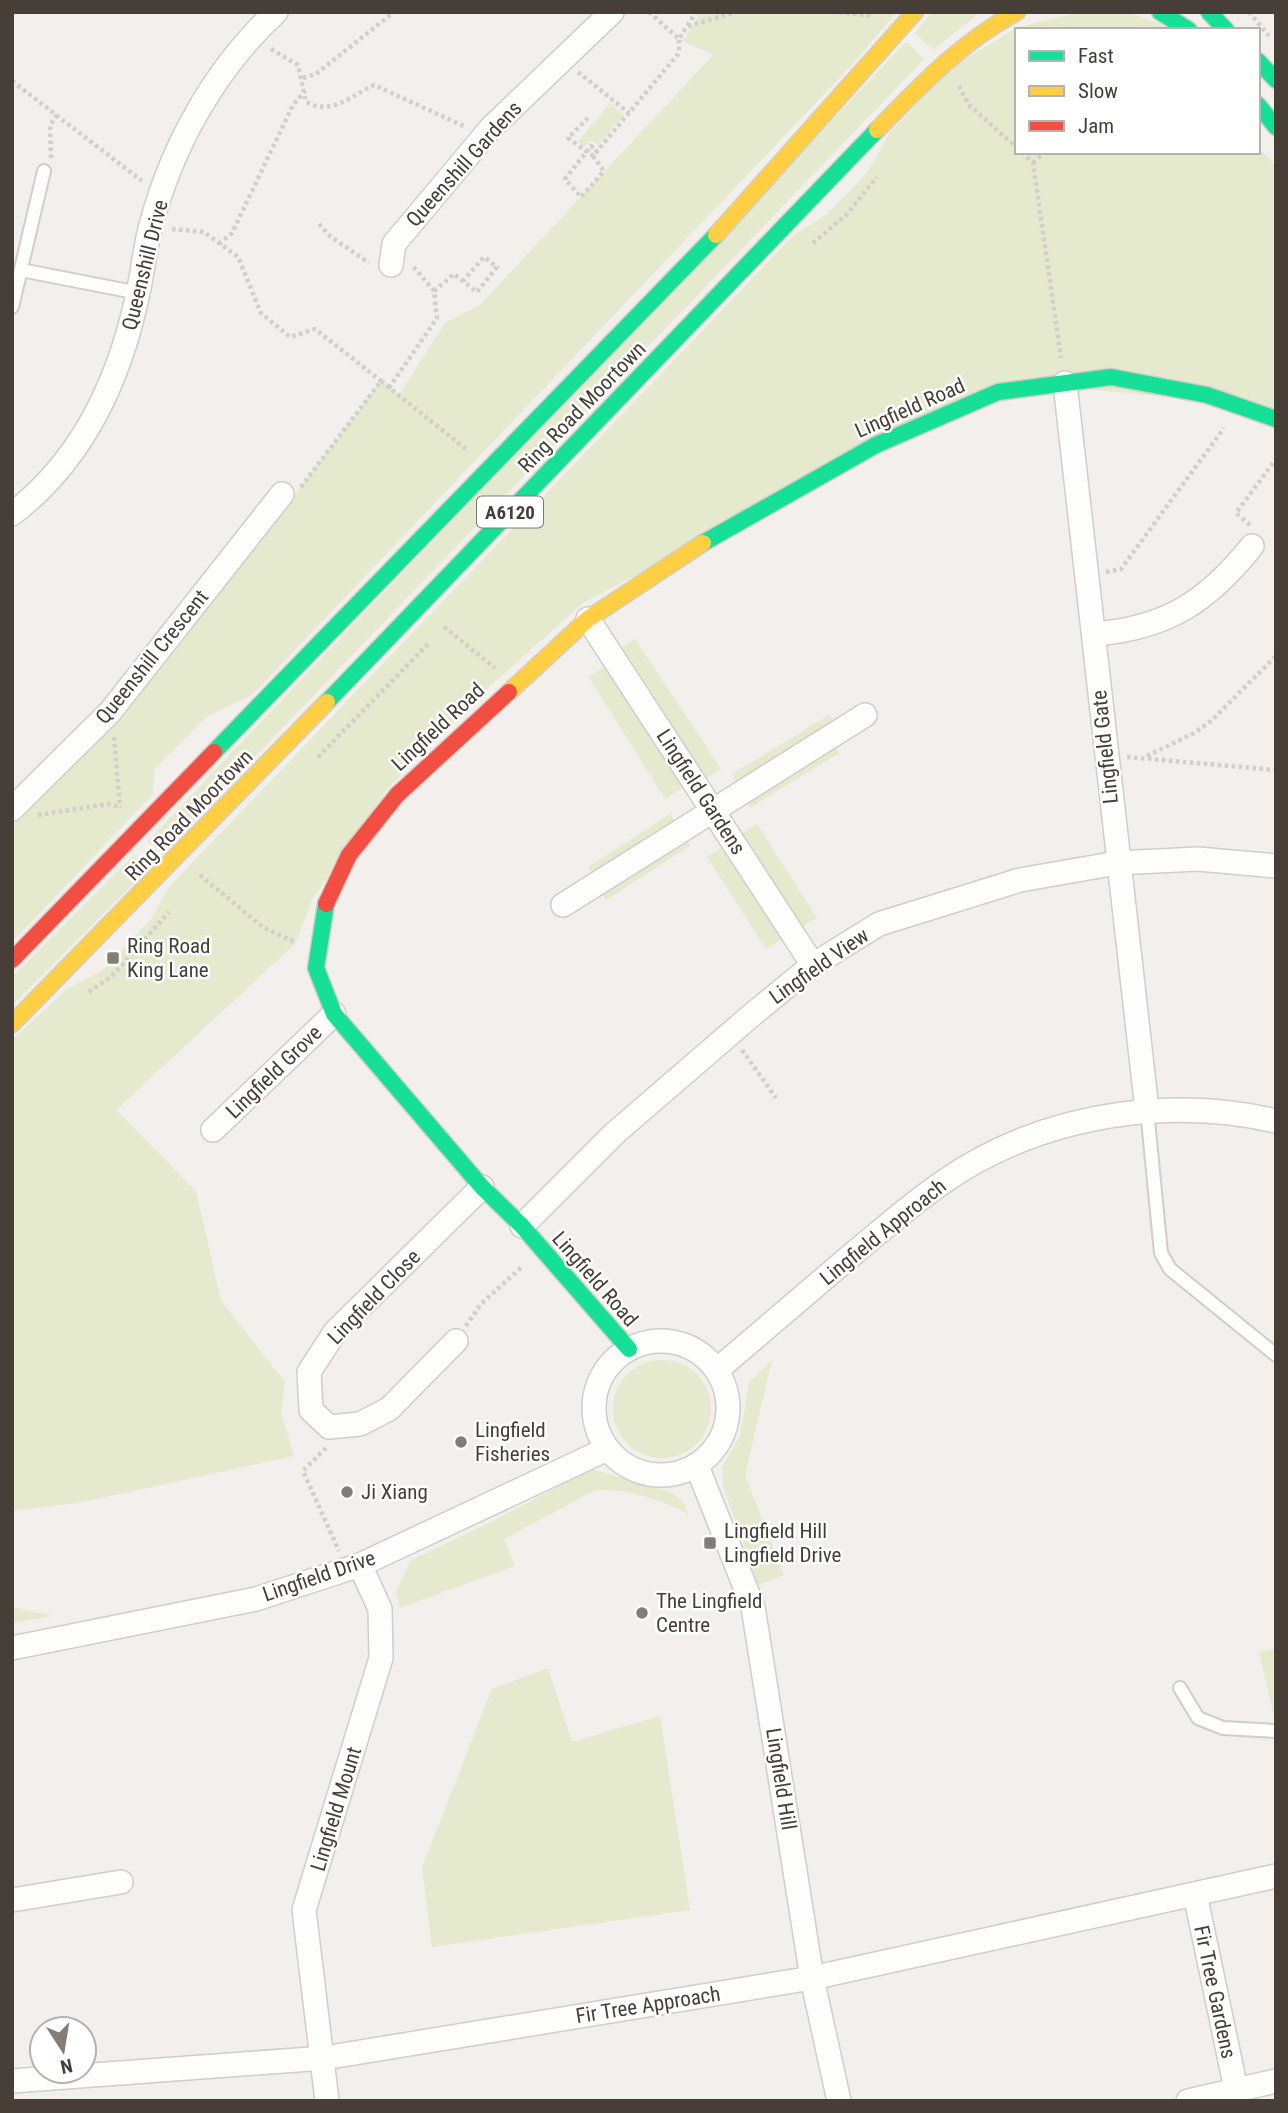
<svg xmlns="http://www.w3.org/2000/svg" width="1288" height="2113" font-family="'Roboto Condensed',sans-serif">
<rect width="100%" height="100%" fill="#f2efec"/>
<g fill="#e5eace">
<polygon points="701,12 897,12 850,67 253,694 205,718 154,770 153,794 12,942 12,826 173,654 281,507 290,501 381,381 399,395 445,323 480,305 713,55 683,41"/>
<polygon points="932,12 975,12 978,14 933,50 915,33"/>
<path d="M 1082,12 C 1120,12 1138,11 1171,30 L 1017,30 L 1017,152 L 1258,152 L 1258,146 L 1276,167 L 1276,408 L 1007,381 L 583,603 L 490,686 L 387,789 L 312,900 L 296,943 L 116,1110 L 196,1191 L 221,1301 L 285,1382 L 281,1412 L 294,1456 L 78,1503 L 12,1511 L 12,1040 L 67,989 L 103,970 L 151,919 L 169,887 L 793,236 L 827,214 L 867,173 L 890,132 L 953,66 L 1018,27 Z"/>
<polygon points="906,42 924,59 174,841 167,836 156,847 147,842"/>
<polygon points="610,103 624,115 598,145 590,140 584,147 578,142"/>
<polygon points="635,639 721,769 703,781 617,650"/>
<polygon points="609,664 686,786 665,799 589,677"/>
<polygon points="829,715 834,724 738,784 732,774"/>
<polygon points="834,744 839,753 750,808 745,800"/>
<polygon points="670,814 676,823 594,876 588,867"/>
<polygon points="757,824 817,918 799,929 739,835"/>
<polygon points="685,838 690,846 606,900 601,893"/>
<polygon points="725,845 785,937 766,949 707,857"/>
<polygon points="134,855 148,869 12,1006 12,977"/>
<circle cx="662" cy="1409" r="49"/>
<polygon points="772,1360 745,1475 784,1575 758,1585 723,1486 722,1467 740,1436 749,1382"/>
<path d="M 591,1469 L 673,1493 L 685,1504 L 688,1514 C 663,1500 625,1488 595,1490 L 504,1539 L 515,1566 L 400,1608 L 396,1592 L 411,1560 L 487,1524 Z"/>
<polygon points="12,1607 53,1616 12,1623"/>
<polygon points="1276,1648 1276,1716 1274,1716 1259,1652"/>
<polygon points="548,1668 572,1742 660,1716 690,1910 432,1947 422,1867 492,1689"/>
</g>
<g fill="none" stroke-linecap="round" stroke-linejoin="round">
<g stroke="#d0cdca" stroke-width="16">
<g id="lane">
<polyline points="21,270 139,293"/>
<polyline points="12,307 44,171"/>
<polyline points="1147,1110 1161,1253 1170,1269 1276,1355"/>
<polyline points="1180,1688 1198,1718 1223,1728 1276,1731"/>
</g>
</g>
<g stroke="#d0cdca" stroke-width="26">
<g id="street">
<polyline points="391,265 394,244 491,128 612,12"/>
<polyline points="1065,383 1147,1110"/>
<path d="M 12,514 C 83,460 120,379 138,293 C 143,271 145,247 151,225 C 172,146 215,68 276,12"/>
<polyline points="588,619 813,965"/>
<path d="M 1095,634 C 1167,628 1207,602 1252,546"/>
<polyline points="12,809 110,712 282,494"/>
<polyline points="563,905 865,715"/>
<polyline points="213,1130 334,1014"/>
<polyline points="522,1226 615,1133 753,1014 813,965 879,924 1020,880 1117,863 1198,859 1276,866"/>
<polyline points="456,1341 389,1409 360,1424 329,1427 311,1410 309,1372 335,1332 482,1187"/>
<circle cx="661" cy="1408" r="67"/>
<path d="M 717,1370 C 763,1331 808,1292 854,1253 C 894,1220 932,1186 977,1161 C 1066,1112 1178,1098 1276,1121"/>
<polyline points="697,1466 753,1607 812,1978 839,2101"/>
<polyline points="12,1648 256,1599 360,1565 607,1449"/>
<polyline points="1195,1894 1236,2089"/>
<polyline points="12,1900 121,1882"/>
<polyline points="12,2081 324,2058 812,1978 1276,1876"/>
<polyline points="327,2101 304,1910 381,1658 380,1609 360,1565"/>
<polyline points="1188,2101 1276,2081"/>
</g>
</g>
<g stroke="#d3cdc7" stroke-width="19">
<g id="fast">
<polyline points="1160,12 1189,30"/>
<polyline points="1209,12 1226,30"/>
<polyline points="1258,61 1276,80"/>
<polyline points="1258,105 1276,127"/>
<polyline points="703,543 876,445 998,392 1111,377 1207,395 1276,419"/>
<polyline points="327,702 877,130"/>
<polyline points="214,752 716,235"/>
<polyline points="326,904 316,968 334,1014 482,1187 522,1226 629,1349"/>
</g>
</g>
<g stroke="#d3cdc7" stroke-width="19">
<g id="slow">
<path d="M 877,130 C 921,85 961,42 1017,12"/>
<polyline points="716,235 915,12"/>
<polyline points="509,692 588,619 703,543"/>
<polyline points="12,1024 327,702"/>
</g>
</g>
<g stroke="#d3cdc7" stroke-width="19">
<g id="jam">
<polyline points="326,904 349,855 397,795 509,692"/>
<polyline points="12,960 214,752"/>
</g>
</g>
<g stroke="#d2cecb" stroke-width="4.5" stroke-dasharray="3.5 3.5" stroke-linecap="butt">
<polyline points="649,12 679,39 696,12"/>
<polyline points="839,12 872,16"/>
<polyline points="1249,12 1269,36"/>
<polyline points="688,26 736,12"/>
<path d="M 271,49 L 298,65 L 306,102 C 332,116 350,96 374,85 L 466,127"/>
<polyline points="578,72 629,113"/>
<polyline points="303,78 316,74 394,12"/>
<polyline points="12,81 142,181"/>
<polyline points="959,86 969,105 1017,148"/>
<polyline points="588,118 568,138 593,156 679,53 679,39"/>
<polyline points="1022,152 1033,163 1061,358"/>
<polyline points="593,156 604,171 581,197 565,179 591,146 597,151"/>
<polyline points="51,158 50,125 57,115"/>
<polyline points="1033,163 1045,152"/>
<polyline points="319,224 330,236 369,263"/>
<polyline points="172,229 204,232 238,257 261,313 290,337 315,329 381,381"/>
<polyline points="813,243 847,214 877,177"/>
<polyline points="219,244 232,233 293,105 305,91"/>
<polyline points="434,291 454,274 477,292 497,267 484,257 463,281"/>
<polyline points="389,388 437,318 434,291 412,265"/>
<polyline points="301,487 381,381 467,450"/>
<polyline points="1250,525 1236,513 1276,459"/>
<polyline points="1106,572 1121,569 1224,428"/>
<polyline points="444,627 495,668"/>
<polyline points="114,737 120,808"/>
<polyline points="1147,756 1194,733 1211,721 1276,656"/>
<polyline points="318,757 429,643"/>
<polyline points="1127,757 1276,770"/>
<polyline points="38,815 108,804 120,807"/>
<polyline points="200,875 264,928 295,942"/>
<polyline points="89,992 112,976 169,912"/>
<polyline points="742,1050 776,1098"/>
<polyline points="466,1326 481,1304 523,1266"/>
<polyline points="326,1448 303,1471 339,1551"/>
</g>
<use href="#lane" stroke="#fdfdfc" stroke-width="12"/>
<use href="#street" stroke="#fdfdfc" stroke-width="23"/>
<use href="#fast" stroke="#16e098" stroke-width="16"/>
<use href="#slow" stroke="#ffcf43" stroke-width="16"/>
<use href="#jam" stroke="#f24e42" stroke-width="16"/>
</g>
<g fill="#837c77" stroke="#fff" stroke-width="2.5">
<rect x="106" y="951" width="14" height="14" rx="3.5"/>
<circle cx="461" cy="1442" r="7"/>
<circle cx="347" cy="1492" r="7"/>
<rect x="703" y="1536" width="14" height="14" rx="3.5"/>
<circle cx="642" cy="1613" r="7"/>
</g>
<g text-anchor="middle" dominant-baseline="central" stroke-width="5" stroke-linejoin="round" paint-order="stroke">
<rect fill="#fff" stroke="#7e7874" stroke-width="2" x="477" y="496.5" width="66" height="31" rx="5"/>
<g font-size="19" font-weight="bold" fill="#473e38">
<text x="510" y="512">A6120</text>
</g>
<g font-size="21" fill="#473e38" stroke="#fff">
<text transform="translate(464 164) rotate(-48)">Queenshill Gardens</text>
<text transform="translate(145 265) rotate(-76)">Queenshill Drive</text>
<text transform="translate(582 407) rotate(-46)">Ring Road Moortown</text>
<text transform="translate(910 408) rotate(-24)">Lingfield Road</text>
<text transform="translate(152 657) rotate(-51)">Queenshill Crescent</text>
<text transform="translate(438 727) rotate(-43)">Lingfield Road</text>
<text transform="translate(1105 747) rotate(-96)">Lingfield Gate</text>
<text transform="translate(701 792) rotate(57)">Lingfield Gardens</text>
<text transform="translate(189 815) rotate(-46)">Ring Road Moortown</text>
<text transform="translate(819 966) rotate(-35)">Lingfield View</text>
<text transform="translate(274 1072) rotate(-44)">Lingfield Grove</text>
<text transform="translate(883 1232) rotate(-39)">Lingfield Approach</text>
<text transform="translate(595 1279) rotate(49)">Lingfield Road</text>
<text transform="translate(374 1297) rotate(-46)">Lingfield Close</text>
<text transform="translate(319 1576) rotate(-19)">Lingfield Drive</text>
<text transform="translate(781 1779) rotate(81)">Lingfield Hill</text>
<text transform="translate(336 1809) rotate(-73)">Lingfield Mount</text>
<text transform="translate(1215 1992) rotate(78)">Fir Tree Gardens</text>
<text transform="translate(648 2005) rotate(-9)">Fir Tree Approach</text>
</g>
<g font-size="21" fill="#473e38" stroke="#fff" text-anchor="start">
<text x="127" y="946">Ring Road<tspan x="127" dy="24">King Lane</tspan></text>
<text x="475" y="1430">Lingfield<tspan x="475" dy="24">Fisheries</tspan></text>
<text x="361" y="1492">Ji Xiang</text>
<text x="724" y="1531">Lingfield Hill<tspan x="724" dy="24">Lingfield Drive</tspan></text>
<text x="656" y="1601">The Lingfield<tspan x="656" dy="24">Centre</tspan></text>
</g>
</g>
<rect width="1288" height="2113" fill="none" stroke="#473e38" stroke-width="28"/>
<rect x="1015" y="28" width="245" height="126" fill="#ffffff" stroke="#b5b2af" stroke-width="2"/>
<rect x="1029" y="51" width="35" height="10" fill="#16e098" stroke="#b5b2af" stroke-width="2"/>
<text x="1078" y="63" font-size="21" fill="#473e38">Fast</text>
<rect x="1029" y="86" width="35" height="10" fill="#ffcf43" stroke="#b5b2af" stroke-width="2"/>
<text x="1078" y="98" font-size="21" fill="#473e38">Slow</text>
<rect x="1029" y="121" width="35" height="10" fill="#f24e42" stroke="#b5b2af" stroke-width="2"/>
<text x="1078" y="133" font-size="21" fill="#473e38">Jam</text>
<g transform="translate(63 2050) rotate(168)"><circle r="33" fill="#ffffff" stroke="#b5b2af" stroke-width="2"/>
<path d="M0-5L12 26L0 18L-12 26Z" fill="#837c77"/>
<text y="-10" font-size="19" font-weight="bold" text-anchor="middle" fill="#473e38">N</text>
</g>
</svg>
